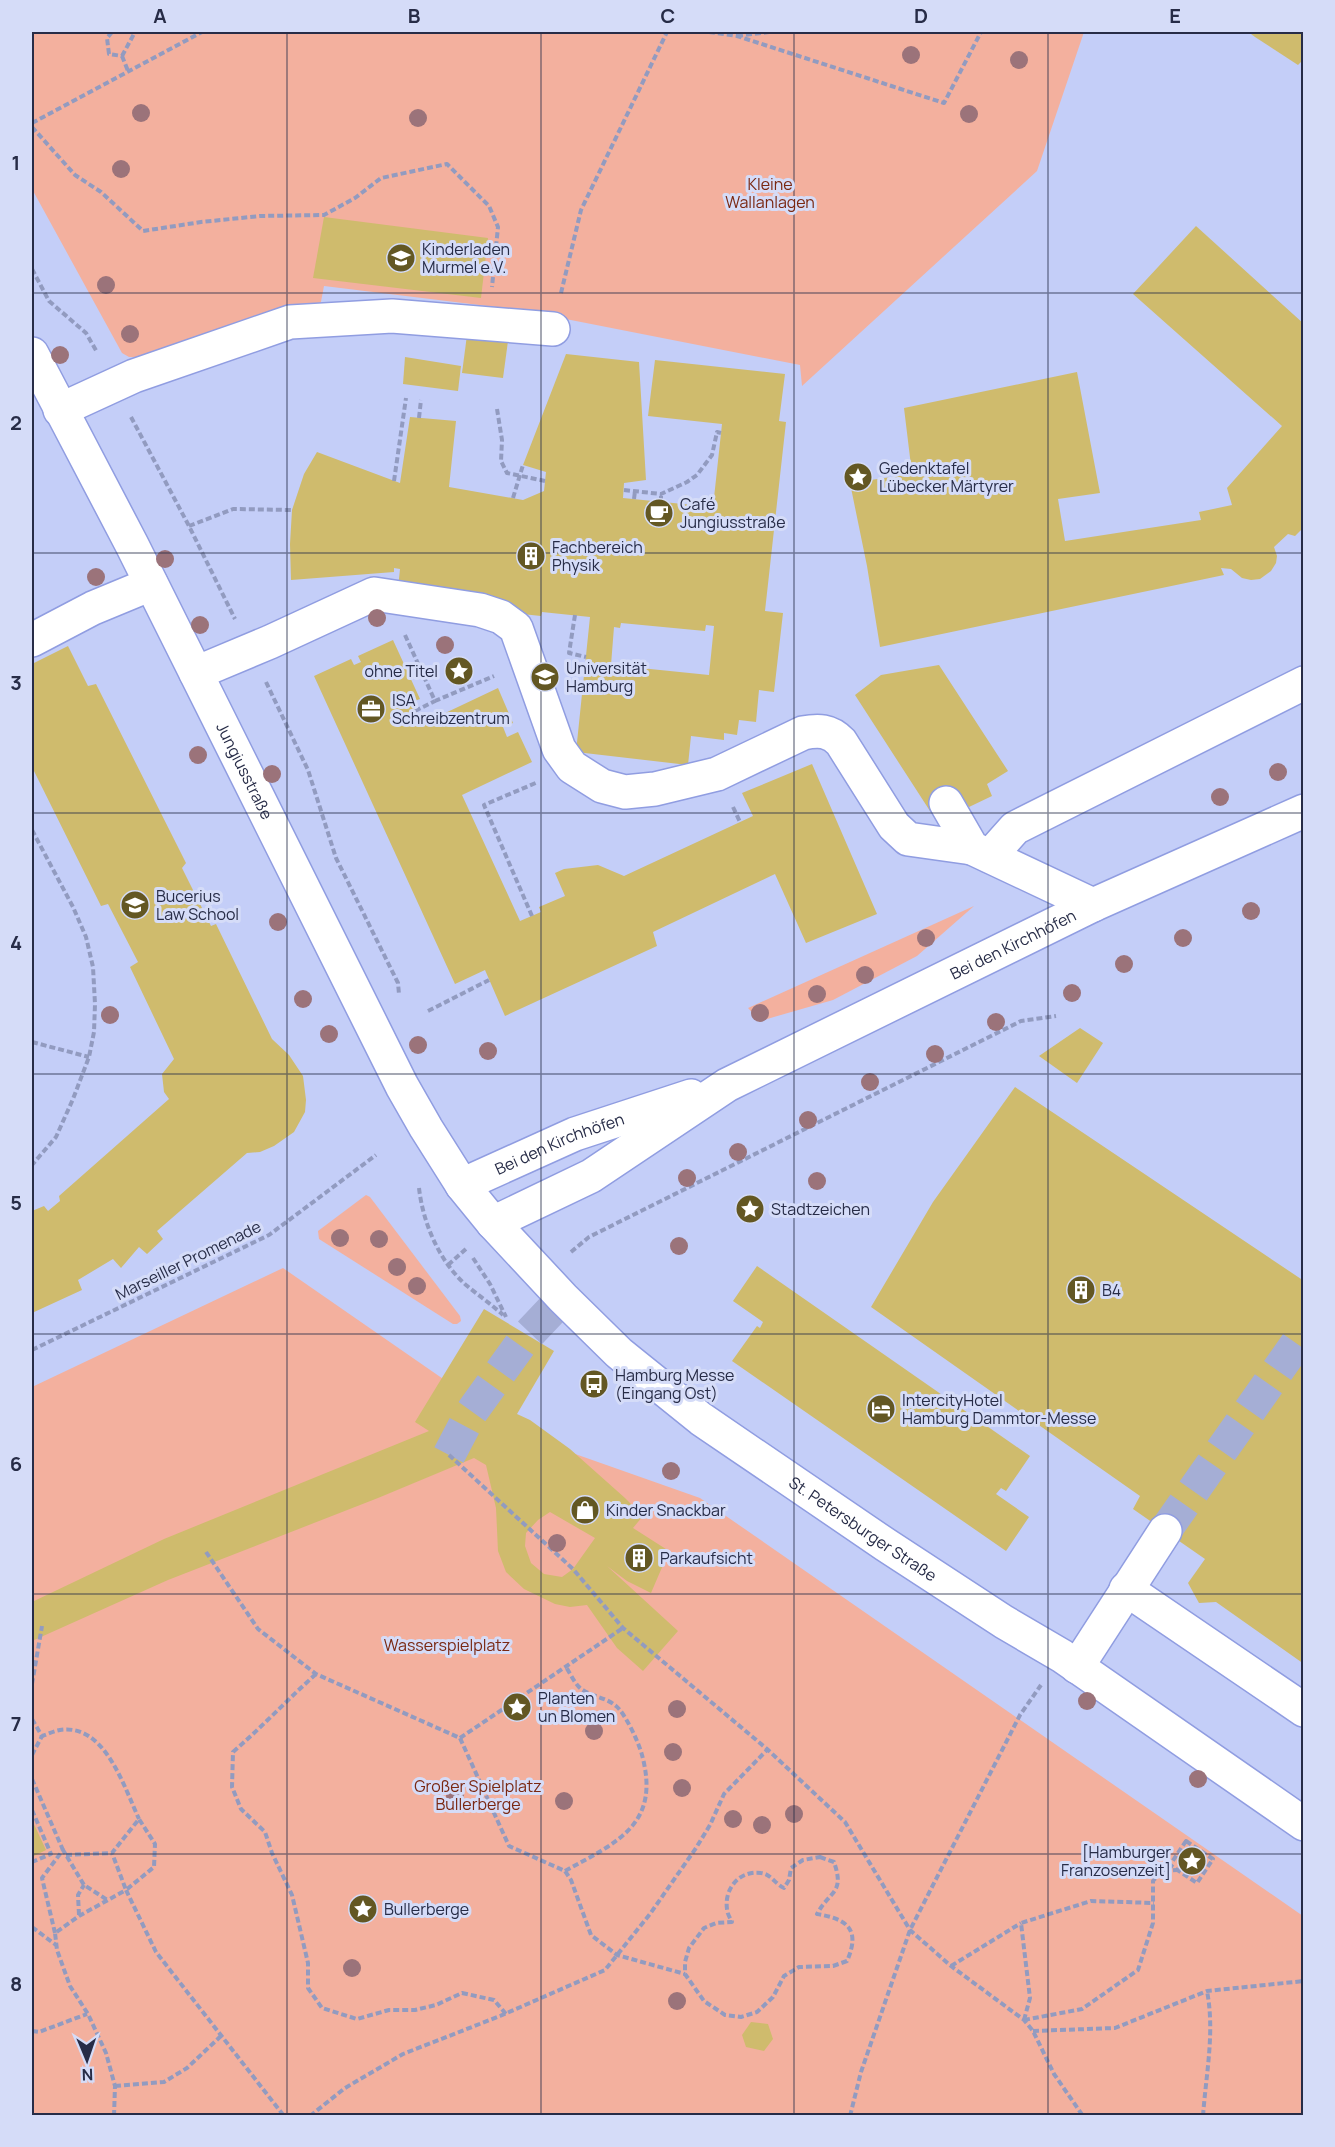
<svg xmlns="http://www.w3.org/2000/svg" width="1335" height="2147" font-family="Manrope,sans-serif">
<rect width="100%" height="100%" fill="#c4cef8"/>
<g fill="#f3b09e">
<polygon points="32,32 1084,32 1037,171 802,386 800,365 520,310 324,286 319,312 140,357 129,357 122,353 32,189"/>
<polygon points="974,906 917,956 833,1000 760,1021 748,1008"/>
<polygon points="366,1195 370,1197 460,1316 461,1321 457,1324 453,1324 319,1239 318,1231"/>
<polygon points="283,1268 527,1437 700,1498 1303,1916 1303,2115 32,2116 32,1387"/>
</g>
<g fill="#cfbb6d" fill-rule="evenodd">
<polygon points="1253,32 1304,32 1304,59 1298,65 1255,37 1251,34"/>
<polygon points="324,217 488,238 481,298 313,278"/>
<polygon points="1196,226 1304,324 1304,527 1295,536 1288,534 1274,547 1277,556 1276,563 1271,571 1260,579 1251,580 1242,578 1231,569 1221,568 1224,575 880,647 867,566 850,483 912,474 904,408 1077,372 1100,493 1058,499 1065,541 1201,520 1199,512 1232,505 1227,488 1282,426 1133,294"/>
<polygon points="467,335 508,341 503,378 462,373"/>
<path d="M 566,354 L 639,362 L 646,480 L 624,483 L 623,498 L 713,507 L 722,424 L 648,416 L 655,360 L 785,374 L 779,421 L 786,422 L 765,611 L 783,613 L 774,692 L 759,690 L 756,722 L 739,720 L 737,735 L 724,733 L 724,740 L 691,736 L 688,765 L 576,752 L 590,617 L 542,612 L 541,616 L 504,612 L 398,588 L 400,569 L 394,568 L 394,572 L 291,580 L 290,544 L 292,510 L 304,474 L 317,452 L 400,483 L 410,417 L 456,421 L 449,487 L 523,500 L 544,491 L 546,472 L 523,465 ZM 621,623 L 705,631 L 706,625 L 714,626 L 709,675 L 611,665 L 614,627 L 620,628 Z"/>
<polygon points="405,357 461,366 458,391 403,384"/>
<polygon points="393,640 420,699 412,702 422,724 498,688 513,723 503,727 507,737 518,732 532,762 462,795 520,921 541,912 539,907 565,896 555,873 564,869 598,865 624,876 753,816 742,793 812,764 877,914 806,943 775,874 653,932 657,946 505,1016 485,970 455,984 314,676 351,659 354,665 361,662 358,656"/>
<polygon points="68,646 88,686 96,684 186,863 182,868 211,926 216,924 272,1039 289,1055 303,1076 306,1100 305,1112 294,1132 274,1146 260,1152 247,1153 157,1231 163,1239 147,1254 139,1247 121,1268 113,1259 78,1280 82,1290 32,1313 32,1211 44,1206 48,1211 60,1201 59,1196 169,1099 164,1092 162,1074 174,1059 130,967 138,962 108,904 101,906 32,767 32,664"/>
<polygon points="939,665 1008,771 987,784 992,796 969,807 961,795 930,811 855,695 881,675"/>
<polygon points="1080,1028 1103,1043 1077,1083 1039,1056"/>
<polygon points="1015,1087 1304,1281 1304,1664 1216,1602 1199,1603 1188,1583 1205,1559 1133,1509 1140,1496 871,1307 933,1202"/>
<polygon points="757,1266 1030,1456 1006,1491 1001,1488 996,1494 1029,1517 1006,1551 732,1361 757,1326 760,1328 763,1322 733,1301"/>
<path d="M 484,1309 L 554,1351 L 517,1414 L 530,1420 L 570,1449 L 625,1498 L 643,1516 L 633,1528 L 669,1551 L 651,1593 L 627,1581 L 607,1566 L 678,1631 L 643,1671 L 617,1648 L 587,1605 L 570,1607 L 555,1604 L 524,1589 L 506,1572 L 498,1551 L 496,1508 L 486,1465 L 474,1458 L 378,1498 L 168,1580 L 32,1641 L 32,1602 L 164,1539 L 429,1431 L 415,1422 ZM 550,1512 L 595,1538 L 573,1569 L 562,1577 L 544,1574 L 531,1563 L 525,1546 L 526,1533 L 538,1520 Z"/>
<polygon points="32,1820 46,1850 32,1857"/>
<polygon points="751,2022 768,2024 773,2039 764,2051 746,2047 742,2035"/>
</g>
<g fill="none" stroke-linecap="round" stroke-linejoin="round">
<g stroke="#a5aed5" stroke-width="33" stroke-dasharray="33 16" stroke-linecap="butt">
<polyline points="449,1455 471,1413 525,1338 563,1298"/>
<polyline points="1165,1531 1304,1333"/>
</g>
<g stroke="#909de1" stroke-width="36">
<g id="minor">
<path id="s1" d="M 32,354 L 132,545 L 402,1086 L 426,1128 L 462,1185 L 493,1223 L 563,1298 L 619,1353 L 701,1419 L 886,1545 L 1004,1622 L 1062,1656 L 1304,1824"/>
<polyline points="60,410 134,376 290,322 392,316 553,329"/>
<polyline points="32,640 93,608 151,584"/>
<path d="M 196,673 L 270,642 L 374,594 L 480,610 L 501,617 L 516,628 L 559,749 L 572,767 L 602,786 L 625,792 L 655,789 L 717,774 L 803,733 C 818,730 830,730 841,742 L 894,826 L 908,839 L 972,848"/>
<polyline points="946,803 972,848 1093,905"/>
<polyline points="990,856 1015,828 1304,683"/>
<path id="s2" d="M 462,1185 L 575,1134 L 691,1096"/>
<path id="s3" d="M 493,1223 L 591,1176 L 727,1085 L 1093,905 L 1304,811"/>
<polyline points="1126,1589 1304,1710"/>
<polyline points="1077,1667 1165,1531"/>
</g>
</g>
<g stroke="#929bc0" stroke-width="4" stroke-dasharray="6 3" stroke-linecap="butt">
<polyline points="112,32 107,38 109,54 122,56"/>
<polyline points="709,32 737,36 944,103 981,32"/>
<polyline points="737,36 769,32"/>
<polyline points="122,56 135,32"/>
<polyline points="122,56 128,71"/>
<polyline points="32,123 202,32"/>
<polyline points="32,127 75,175 101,192 143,231 201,222 260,216 324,215 355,198 381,178 447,164 489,206 498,227 492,287"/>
<polyline points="32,269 49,301 86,333 97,352"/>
<polyline points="561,293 581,210 667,32"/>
<polyline points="497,409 502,440 501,461 507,473 545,481"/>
<polyline points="131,417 189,526 235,619"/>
<polyline points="419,418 421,400"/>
<polyline points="394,481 406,398"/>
<polyline points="624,490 661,494 687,482 697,475 712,455 717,432 721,433"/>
<polyline points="513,498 523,465"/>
<polyline points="634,499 635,491"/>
<polyline points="661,502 661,494"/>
<polyline points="189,526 233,509 292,510"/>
<polyline points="575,615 569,653 586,657"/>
<polyline points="405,635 435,701 494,676"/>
<polyline points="266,682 308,770 336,858 398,983 399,994"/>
<polyline points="415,711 435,701"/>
<polyline points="733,807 740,822"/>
<polyline points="32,830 73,907 86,937 93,967 95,1004 94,1032 89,1057 73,1099 56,1137 32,1165"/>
<polyline points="532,916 484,805 538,782"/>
<polyline points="428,1011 489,980"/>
<polyline points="32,1042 89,1057"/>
<path d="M 419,1188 C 423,1223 439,1261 466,1285 C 478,1295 491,1304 503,1315"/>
<polyline points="571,1252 589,1237 1021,1021 1056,1016"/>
<polyline points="473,1258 490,1284 506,1317"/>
<polyline points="448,1265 467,1248"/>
<polyline points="32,1350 269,1235 376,1155"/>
<polyline points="449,1455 573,1569 623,1628 767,1749 845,1822 910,1930 951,1966 1024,2020 1033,2031 1054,2074 1083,2116"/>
<polyline points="206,1552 258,1629 316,1674 460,1738 509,1846 565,1871 571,1880 591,1935 617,1955 685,1974"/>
<path d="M 316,1674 C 287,1700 262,1727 233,1752 L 232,1787 L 241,1809 L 265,1832 L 272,1853 L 292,1895 L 308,1963 L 308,1988 L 322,2008 L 357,2019 L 389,2010 L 415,2010 L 436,2005 L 462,1993 L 494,2000 L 506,2014"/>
<polyline points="32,1684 42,1626"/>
<path d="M 32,1719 L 42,1736 C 48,1734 54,1731 60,1730 C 105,1723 124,1787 139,1819"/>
<polyline points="460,1738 623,1628"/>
<polyline points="32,1755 42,1736"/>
<polyline points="32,1779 63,1850"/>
<polyline points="32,1810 51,1854 32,1862"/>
<polygon points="1186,1841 1213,1859 1197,1883 1170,1865"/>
<polyline points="66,1855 112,1853 139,1819 155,1844 154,1867 126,1890 112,1853"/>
<path d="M 820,1857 L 834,1862 C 845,1894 830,1890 817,1914 C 847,1919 861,1929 847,1961 L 833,1966 L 799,1967 L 784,1976 L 773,1997 L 757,2012 L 741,2017 L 725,2015 L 704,2001 L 685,1974 L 685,1962 L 689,1948 L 704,1928 L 716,1923 L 732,1922 C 730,1918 727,1913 727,1909 C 724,1888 740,1870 761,1873 C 771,1874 775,1884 784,1888 L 789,1880 L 791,1868 L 803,1860 Z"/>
<path d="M 565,1871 C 617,1842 661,1825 642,1755 C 639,1743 625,1713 616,1706 C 606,1697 588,1696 579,1687 C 574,1682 570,1673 566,1667"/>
<polyline points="79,1915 78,1895 84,1885"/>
<polyline points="32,1927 56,1945"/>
<polyline points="55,1933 42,1878 63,1850 84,1885 109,1901"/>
<polyline points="951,1966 1021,1923"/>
<polyline points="1024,2020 1082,2009 1138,1970 1153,1923 1153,1881 1162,1871 1177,1870"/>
<polyline points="1024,2020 1030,1998 1021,1923 1091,1901 1154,1903"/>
<polyline points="32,2031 39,2032 87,2014"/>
<polyline points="1033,2031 1115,2028 1207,1991 1304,1981"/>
<polyline points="115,2086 164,2082 187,2068 222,2035"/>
<polyline points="114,2116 115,2086 106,2053 88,2014 70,1986 57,1950 55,1933 79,1916 126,1890 156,1952 284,2116"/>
<polyline points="310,2116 345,2088 403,2054 500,2016 605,1970 650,1914 696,1848 710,1825 724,1794 767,1750"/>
<polyline points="850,2116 861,2072 910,1930 1020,1715 1041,1685"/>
<path d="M 1203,2116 C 1206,2074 1215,2032 1207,1991"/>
</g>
<use href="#minor" stroke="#fff" stroke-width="33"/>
</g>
<g fill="#9b737a">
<circle cx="911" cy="55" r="9"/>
<circle cx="1019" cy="60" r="9"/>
<circle cx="141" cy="113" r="9"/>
<circle cx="969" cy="114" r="9"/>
<circle cx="418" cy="118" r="9"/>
<circle cx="121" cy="169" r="9"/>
<circle cx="106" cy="285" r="9"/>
<circle cx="130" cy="334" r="9"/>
<circle cx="60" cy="355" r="9"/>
<circle cx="165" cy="559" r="9"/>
<circle cx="96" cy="577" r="9"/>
<circle cx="377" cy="618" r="9"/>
<circle cx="200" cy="625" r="9"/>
<circle cx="445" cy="645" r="9"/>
<circle cx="198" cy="755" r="9"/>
<circle cx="1278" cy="772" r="9"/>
<circle cx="272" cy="774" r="9"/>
<circle cx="1220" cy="797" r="9"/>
<circle cx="1251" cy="911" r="9"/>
<circle cx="278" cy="922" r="9"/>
<circle cx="926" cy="938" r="9"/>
<circle cx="1183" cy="938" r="9"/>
<circle cx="1124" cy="964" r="9"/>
<circle cx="865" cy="975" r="9"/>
<circle cx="1072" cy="993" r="9"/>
<circle cx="817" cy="994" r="9"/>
<circle cx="303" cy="999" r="9"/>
<circle cx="760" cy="1013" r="9"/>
<circle cx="110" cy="1015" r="9"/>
<circle cx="996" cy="1022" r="9"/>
<circle cx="329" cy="1034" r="9"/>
<circle cx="418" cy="1045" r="9"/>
<circle cx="488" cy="1051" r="9"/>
<circle cx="935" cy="1054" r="9"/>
<circle cx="870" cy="1082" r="9"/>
<circle cx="808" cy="1120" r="9"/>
<circle cx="738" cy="1152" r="9"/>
<circle cx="687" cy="1178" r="9"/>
<circle cx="817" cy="1181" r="9"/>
<circle cx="340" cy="1238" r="9"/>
<circle cx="379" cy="1239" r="9"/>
<circle cx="679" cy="1246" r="9"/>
<circle cx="397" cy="1267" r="9"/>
<circle cx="417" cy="1286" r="9"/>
<circle cx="671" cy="1471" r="9"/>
<circle cx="557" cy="1543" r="9"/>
<circle cx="1087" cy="1701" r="9"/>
<circle cx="677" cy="1709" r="9"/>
<circle cx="594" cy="1731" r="9"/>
<circle cx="673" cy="1752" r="9"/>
<circle cx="1198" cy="1779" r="9"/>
<circle cx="682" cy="1788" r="9"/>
<circle cx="455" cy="1796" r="9"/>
<circle cx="564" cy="1801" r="9"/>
<circle cx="794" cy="1814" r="9"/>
<circle cx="733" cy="1819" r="9"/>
<circle cx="762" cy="1825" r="9"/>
<circle cx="352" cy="1968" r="9"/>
<circle cx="677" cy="2001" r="9"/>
</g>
<path fill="none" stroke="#272c47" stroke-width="1.5" stroke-opacity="0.55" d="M 287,32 L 287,2116M 541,32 L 541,2116M 794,32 L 794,2116M 1048,32 L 1048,2116M 32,293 L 1304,293M 32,553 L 1304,553M 32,813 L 1304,813M 32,1074 L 1304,1074M 32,1334 L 1304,1334M 32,1594 L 1304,1594M 32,1854 L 1304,1854"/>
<defs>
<g id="school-disc" transform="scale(1.5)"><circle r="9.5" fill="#635723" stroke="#d5dcf8"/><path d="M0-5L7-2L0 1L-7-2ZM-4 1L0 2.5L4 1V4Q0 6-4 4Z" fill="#fff"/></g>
<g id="sight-disc" transform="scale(1.5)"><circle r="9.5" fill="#635723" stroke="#d5dcf8"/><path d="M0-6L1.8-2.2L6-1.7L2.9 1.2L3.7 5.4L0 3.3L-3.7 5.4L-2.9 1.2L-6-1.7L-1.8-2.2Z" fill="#fff"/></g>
<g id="cafe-disc" transform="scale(1.5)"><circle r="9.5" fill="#635723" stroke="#d5dcf8"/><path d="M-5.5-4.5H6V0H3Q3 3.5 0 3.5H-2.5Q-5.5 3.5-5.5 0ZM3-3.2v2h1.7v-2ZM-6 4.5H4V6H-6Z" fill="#fff"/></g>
<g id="building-disc" transform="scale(1.5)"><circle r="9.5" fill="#635723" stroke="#d5dcf8"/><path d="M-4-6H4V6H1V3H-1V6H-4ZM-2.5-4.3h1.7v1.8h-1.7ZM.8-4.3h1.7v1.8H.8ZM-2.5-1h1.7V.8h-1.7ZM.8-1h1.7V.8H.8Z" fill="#fff"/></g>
<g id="university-disc" transform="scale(1.5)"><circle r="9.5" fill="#635723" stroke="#d5dcf8"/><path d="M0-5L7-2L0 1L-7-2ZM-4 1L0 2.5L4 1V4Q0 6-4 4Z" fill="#fff"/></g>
<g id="office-disc" transform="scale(1.5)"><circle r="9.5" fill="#635723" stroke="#d5dcf8"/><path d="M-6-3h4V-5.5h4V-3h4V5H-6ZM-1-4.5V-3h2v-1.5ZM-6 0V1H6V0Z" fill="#fff"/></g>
<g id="bus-disc" transform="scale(1.5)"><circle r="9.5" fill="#635723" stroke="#d5dcf8"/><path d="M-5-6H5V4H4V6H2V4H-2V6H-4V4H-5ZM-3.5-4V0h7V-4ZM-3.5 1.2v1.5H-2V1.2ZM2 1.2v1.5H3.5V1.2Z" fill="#fff"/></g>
<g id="hotel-disc" transform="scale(1.5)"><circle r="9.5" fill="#635723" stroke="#d5dcf8"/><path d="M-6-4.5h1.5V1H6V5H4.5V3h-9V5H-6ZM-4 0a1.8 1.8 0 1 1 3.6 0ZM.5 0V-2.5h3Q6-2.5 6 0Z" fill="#fff"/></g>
<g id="shop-disc" transform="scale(1.5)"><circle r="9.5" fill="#635723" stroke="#d5dcf8"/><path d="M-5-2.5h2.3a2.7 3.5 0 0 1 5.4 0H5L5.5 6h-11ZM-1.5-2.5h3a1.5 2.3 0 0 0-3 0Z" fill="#fff"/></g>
</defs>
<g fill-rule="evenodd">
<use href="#school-disc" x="401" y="258"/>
<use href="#sight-disc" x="858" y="477"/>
<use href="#cafe-disc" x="659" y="513"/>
<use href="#building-disc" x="531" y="556"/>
<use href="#sight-disc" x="459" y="671"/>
<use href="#university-disc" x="545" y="677"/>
<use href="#office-disc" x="371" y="709"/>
<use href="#university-disc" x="135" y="905"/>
<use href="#sight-disc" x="750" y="1209"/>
<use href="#building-disc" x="1081" y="1290"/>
<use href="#bus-disc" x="594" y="1384"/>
<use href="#hotel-disc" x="881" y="1409"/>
<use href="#shop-disc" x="585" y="1510"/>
<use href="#building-disc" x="639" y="1558"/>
<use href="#sight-disc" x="517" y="1707"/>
<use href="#sight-disc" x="1192" y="1861"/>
<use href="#sight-disc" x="363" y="1909"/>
</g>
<g text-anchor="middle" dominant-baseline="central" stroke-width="6" stroke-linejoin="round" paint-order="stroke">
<g font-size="16" fill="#7a2812" stroke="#d5dcf8">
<text x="770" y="184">Kleine<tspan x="770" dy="18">Wallanlagen</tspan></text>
<text x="447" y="1645">Wasserspielplatz</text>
<text x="478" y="1786">Großer Spielplatz<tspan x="478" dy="18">Bullerberge</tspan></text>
</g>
<g font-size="16" fill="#272c47" stroke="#d5dcf8" text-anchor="start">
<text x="422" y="249">Kinderladen<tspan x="422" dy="18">Murmel e.V.</tspan></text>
<text x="879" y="468">Gedenktafel<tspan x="879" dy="18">Lübecker Märtyrer</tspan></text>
<text x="680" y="504">Café<tspan x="680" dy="18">Jungiusstraße</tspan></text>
<text x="552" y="547">Fachbereich<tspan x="552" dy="18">Physik</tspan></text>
<text x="566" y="668">Universität<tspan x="566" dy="18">Hamburg</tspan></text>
<text x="438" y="671" text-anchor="end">ohne Titel</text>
<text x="392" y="700">ISA<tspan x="392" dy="18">Schreibzentrum</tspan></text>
<text x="156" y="896">Bucerius<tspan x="156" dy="18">Law School</tspan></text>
<text x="771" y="1209">Stadtzeichen</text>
<text x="1102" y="1290">B4</text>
<text x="615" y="1375">Hamburg Messe<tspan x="615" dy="18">(Eingang Ost)</tspan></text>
<text x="902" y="1400">IntercityHotel<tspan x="902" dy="18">Hamburg Dammtor-Messe</tspan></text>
<text x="606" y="1510">Kinder Snackbar</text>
<text x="660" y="1558">Parkaufsicht</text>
<text x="538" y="1698">Planten<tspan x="538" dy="18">un Blomen</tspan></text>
<text x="1171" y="1852" text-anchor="end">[Hamburger<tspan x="1171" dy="18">Franzosenzeit]</tspan></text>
<text x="384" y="1909">Bullerberge</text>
</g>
<g font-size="16" fill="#272c47" stroke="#d5dcf8">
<text stroke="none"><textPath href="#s1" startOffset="468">Jungiusstraße</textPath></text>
<text stroke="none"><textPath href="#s3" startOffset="591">Bei den Kirchhöfen</textPath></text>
<text stroke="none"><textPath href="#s2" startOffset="106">Bei den Kirchhöfen</textPath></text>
<text transform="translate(188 1260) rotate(-26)">Marseiller Promenade</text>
<text stroke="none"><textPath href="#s1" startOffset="1467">St. Petersburger Straße</textPath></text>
</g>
</g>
<rect width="1335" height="2147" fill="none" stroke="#d5dcf8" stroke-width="66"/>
<g transform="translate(87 2060) rotate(178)" stroke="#d5dcf8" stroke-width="4.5" paint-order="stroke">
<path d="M0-4.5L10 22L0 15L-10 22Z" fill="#272c47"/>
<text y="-9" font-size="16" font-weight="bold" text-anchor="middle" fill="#272c47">N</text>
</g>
<rect x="33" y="33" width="1269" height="2081" fill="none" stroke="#272c47" stroke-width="2"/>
<g font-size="20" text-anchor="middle" font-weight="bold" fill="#272c47">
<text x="160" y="23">A</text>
<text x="414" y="23">B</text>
<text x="668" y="23">C</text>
<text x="921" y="23">D</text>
<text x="1175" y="23">E</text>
<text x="16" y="170">1</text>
<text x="16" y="430">2</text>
<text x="16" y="690">3</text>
<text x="16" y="950">4</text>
<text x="16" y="1210">5</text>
<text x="16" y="1471">6</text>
<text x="16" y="1731">7</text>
<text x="16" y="1991">8</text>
</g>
</svg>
